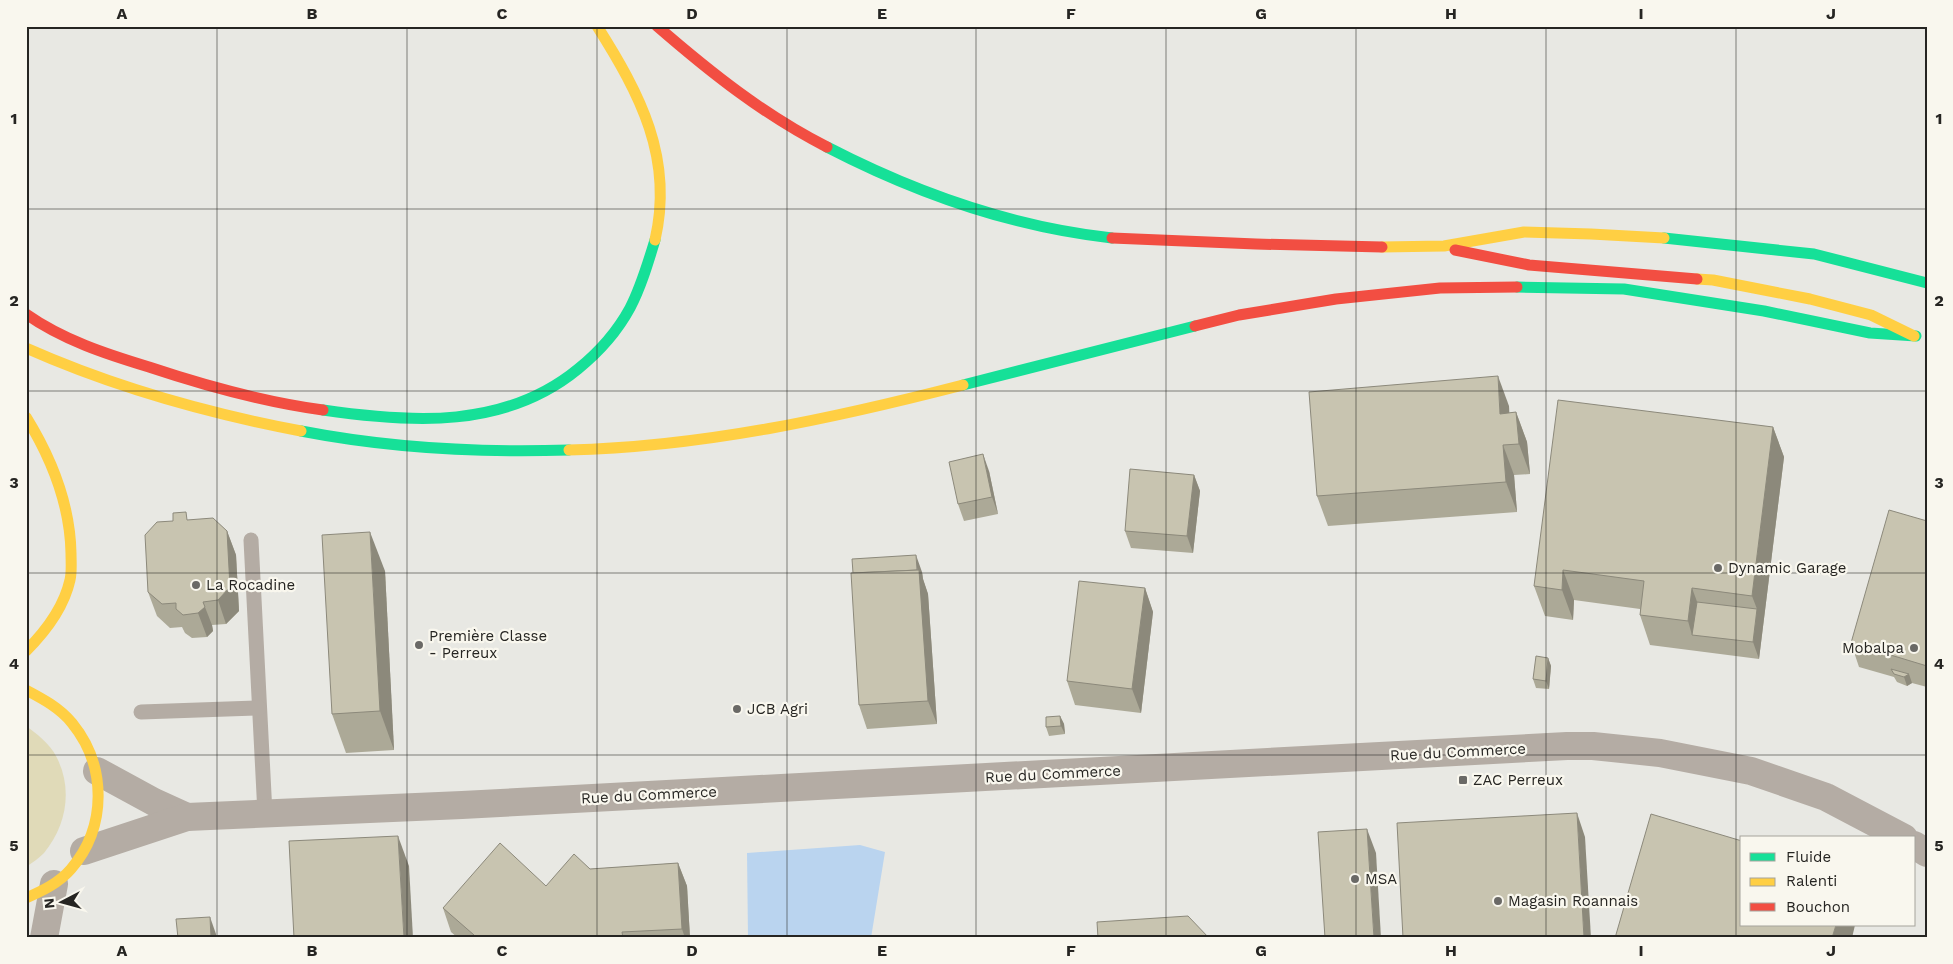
<svg xmlns="http://www.w3.org/2000/svg" width="1953" height="964" font-family="'Work Sans',sans-serif">
<rect width="100%" height="100%" fill="#e8e8e3"/>
<path fill="#e0dab8" d="M 26,726 C 37,734 49,743 56,756 C 73,788 67,825 44,853 C 39,858 32,863 26,867 Z"/>
<polygon fill="#bad4ef" points="860,845 885,852 871,938 748,938 747,853"/>
<g fill="none" stroke-linecap="round" stroke-linejoin="round">
<g stroke="#b4aca4" stroke-width="15">
<polyline points="251,540 265,814"/>
<polyline points="141,712 259,708"/>
</g>
<g stroke="#b4aca4" stroke-width="28">
<polyline points="97,771 154,802 187,817"/>
<polyline points="1914,845 1927,853"/>
<polyline points="84,851 187,817 462,805 1567,746 1593,746 1660,753 1751,771 1826,797 1904,838"/>
<polyline points="44,938 54,884"/>
</g>
<g stroke="#16e098" stroke-width="11">
<path d="M 827,147 C 916,193 1012,227 1112,238"/>
<polyline points="1664,238 1814,254 1927,283"/>
<polyline points="1517,287 1624,289 1764,311 1870,333 1916,336"/>
<polyline points="963,385 1195,326"/>
<path d="M 323,410 C 412,423 505,429 578,369 C 599,352 617,332 630,308 C 641,287 648,263 655,240"/>
<path d="M 301,431 C 389,448 479,453 569,450"/>
</g>
<g stroke="#ffcf43" stroke-width="11">
<path d="M 597,26 C 640,94 674,158 655,240"/>
<polyline points="1382,247 1444,246 1524,232 1591,234 1664,238"/>
<polyline points="1697,279 1713,280 1810,299 1871,315 1914,336"/>
<path d="M 26,348 C 114,387 206,413 301,431"/>
<path d="M 26,417 C 52,459 70,504 71,553 C 71,562 72,572 70,580 C 64,607 45,632 26,651"/>
<path d="M 569,450 C 702,447 835,418 963,385"/>
<path d="M 26,690 C 43,699 60,708 72,723 C 107,766 107,827 71,869 C 59,883 42,891 26,898"/>
</g>
<g stroke="#f24e42" stroke-width="11">
<path d="M 657,26 C 710,72 764,115 827,147"/>
<polyline points="1112,238 1256,244 1382,247"/>
<polyline points="1455,250 1529,265 1697,279"/>
<path d="M 26,314 C 63,340 106,354 149,367 C 206,386 264,402 323,410"/>
<polyline points="1195,326 1239,315 1336,299 1440,288 1517,287"/>
</g>
</g>
<g fill="#aca997">
<polygon points="1509,406 1509,413 1516,412 1527,442 1530,474 1514,475 1517,512 1328,526 1317,496"/>
<polygon points="1773,427 1784,457 1759,659 1650,645 1640,615 1640,609 1574,600 1573,620 1545,616 1534,586"/>
<polygon points="989,471 998,514 964,521 958,504"/>
<polygon points="1194,475 1200,491 1193,553 1131,548 1125,531"/>
<polygon points="189,520 227,531 236,555 239,611 226,624 212,625 213,631 207,637 192,638 185,633 182,627 170,628 157,616 148,592"/>
<polygon points="1927,521 1927,687 1912,683 1907,686 1897,682 1894,677 1859,667 1851,643"/>
<polygon points="385,571 394,750 346,753 332,714"/>
<polygon points="922,572 923,579 928,594 937,724 867,729 859,705"/>
<polygon points="1145,588 1153,612 1141,713 1075,705 1067,681"/>
<polygon points="1548,658 1551,666 1549,689 1536,688 1533,679"/>
<polygon points="1060,716 1064,724 1065,734 1049,736 1046,727"/>
<polygon points="678,863 687,886 690,938 458,938 451,932 443,908 546,886 590,869"/>
</g>
<g fill="#8c897b">
<polygon points="1498,376 1509,406 1511,444 1500,414"/>
<polygon points="1516,412 1527,442 1530,474 1519,444"/>
<polygon points="1773,427 1784,457 1759,659 1753,642 1757,609 1752,596"/>
<polygon points="1503,445 1514,475 1517,512 1506,482"/>
<polygon points="983,454 989,471 998,514 992,497"/>
<polygon points="1194,475 1200,491 1193,553 1187,536"/>
<polygon points="227,531 236,555 239,611 226,624 218,600"/>
<polygon points="370,532 385,571 394,750 380,711"/>
<polygon points="916,555 922,572 923,579 928,594 937,724 928,701"/>
<polygon points="1563,570 1574,600 1573,620 1562,590"/>
<polygon points="1145,588 1153,612 1141,713 1132,689"/>
<polygon points="1692,588 1703,618 1692,635 1688,621"/>
<polygon points="203,602 212,625 213,631 207,637 198,613"/>
<polygon points="1548,658 1551,666 1549,689 1546,681"/>
<polygon points="1909,674 1912,683 1907,686 1904,677"/>
<polygon points="1060,716 1064,724 1065,734 1061,726"/>
<polygon points="1577,813 1585,837 1591,938 1584,938"/>
<polygon points="1367,829 1376,853 1381,938 1374,938"/>
<polygon points="398,836 409,866 413,938 404,938"/>
<polygon points="678,863 687,886 690,938 685,938 682,929"/>
<polygon points="210,917 216,934 216,938 211,938"/>
<polygon points="1836,925 1855,925 1852,938 1832,938"/>
</g>
<g fill="#c8c4b0" stroke="#8c897b">
<polygon points="1498,376 1500,414 1516,412 1519,444 1503,445 1506,482 1317,496 1309,392"/>
<polygon points="1558,400 1773,427 1752,596 1692,588 1688,621 1640,615 1644,581 1563,570 1562,590 1534,586"/>
<polygon points="983,454 992,497 958,504 949,462"/>
<polygon points="1130,469 1194,475 1187,536 1125,531"/>
<polygon points="1889,510 1927,521 1927,666 1851,643"/>
<polygon points="186,512 187,520 213,518 227,531 230,587 218,600 203,602 205,607 198,613 183,615 176,609 176,603 162,604 148,592 145,535 157,522 173,521 173,513"/>
<polygon points="370,532 380,711 332,714 322,535"/>
<polygon points="916,555 917,570 853,573 852,559"/>
<polygon points="919,570 928,701 859,705 851,573"/>
<polygon points="1079,581 1145,588 1132,689 1067,681"/>
<polygon points="1697,602 1757,609 1753,642 1692,635"/>
<polygon points="1536,656 1548,658 1546,681 1533,679"/>
<polygon points="1891,669 1909,674 1904,677 1894,674"/>
<polygon points="1060,716 1061,726 1046,727 1046,717"/>
<polygon points="1577,813 1584,938 1403,938 1397,823"/>
<polygon points="1651,814 1742,841 1742,925 1836,925 1832,938 1615,938"/>
<polygon points="1367,829 1374,938 1325,938 1318,832"/>
<polygon points="398,836 404,938 294,938 289,841"/>
<polygon points="500,843 546,886 574,854 590,869 678,863 682,929 622,932 623,938 474,938 474,935 443,908"/>
<polygon points="1188,916 1209,938 1098,938 1097,922"/>
<polygon points="210,917 211,938 178,938 176,919"/>
</g>
<path fill="none" stroke="#262522" stroke-width="1" stroke-opacity="0.55" d="M 217,26 L 217,938M 407,26 L 407,938M 597,26 L 597,938M 787,26 L 787,938M 976,26 L 976,938M 1166,26 L 1166,938M 1356,26 L 1356,938M 1546,26 L 1546,938M 1736,26 L 1736,938M 26,209 L 1927,209M 26,391 L 1927,391M 26,573 L 1927,573M 26,755 L 1927,755"/>
<g fill="#6a6966" stroke="#f9f7ee" stroke-width="2">
<circle cx="1718" cy="568" r="5"/>
<circle cx="196" cy="585" r="5"/>
<circle cx="419" cy="645" r="5"/>
<circle cx="1914" cy="648" r="5"/>
<circle cx="737" cy="709" r="5"/>
<rect x="1458" y="775" width="10" height="10" rx="2.5"/>
<circle cx="1355" cy="879" r="5"/>
<circle cx="1498" cy="901" r="5"/>
</g>
<g text-anchor="middle" dominant-baseline="central" stroke-width="4.5" stroke-linejoin="round" paint-order="stroke">
<g font-size="15" fill="#262522" stroke="#f9f7ee" text-anchor="start">
<text x="1728" y="568">Dynamic Garage</text>
<text x="206" y="585">La Rocadine</text>
<text x="429" y="636">Première Classe<tspan x="429" dy="17">- Perreux</tspan></text>
<text x="1904" y="648" text-anchor="end">Mobalpa</text>
<text x="747" y="709">JCB Agri</text>
<text x="1473" y="780">ZAC Perreux</text>
<text x="1365" y="879">MSA</text>
<text x="1508" y="901">Magasin Roannais</text>
</g>
<g font-size="15" fill="#262522" stroke="#f9f7ee">
<text transform="translate(1458 752) rotate(-3)">Rue du Commerce</text>
<text transform="translate(1053 774) rotate(-3)">Rue du Commerce</text>
<text transform="translate(649 795) rotate(-3)">Rue du Commerce</text>
</g>
</g>
<rect width="1953" height="964" fill="none" stroke="#f9f7ee" stroke-width="55"/>
<rect x="1740" y="836" width="175" height="90" fill="#f9f7ee" stroke="#a5a39c"/>
<rect x="1750" y="853" width="25" height="8" fill="#16e098" stroke="#a5a39c"/>
<text x="1786" y="862" font-size="15" fill="#262522">Fluide</text>
<rect x="1750" y="878" width="25" height="8" fill="#ffcf43" stroke="#a5a39c"/>
<text x="1786" y="886" font-size="15" fill="#262522">Ralenti</text>
<rect x="1750" y="903" width="25" height="8" fill="#f24e42" stroke="#a5a39c"/>
<text x="1786" y="912" font-size="15" fill="#262522">Bouchon</text>
<g transform="translate(62 902) rotate(264)" stroke="#f9f7ee" stroke-width="4" paint-order="stroke">
<path d="M0-4L9 19L0 12L-9 19Z" fill="#262522"/>
<text y="-8" font-size="14" font-weight="bold" text-anchor="middle" fill="#262522">N</text>
</g>
<rect x="28" y="28" width="1898" height="908" fill="none" stroke="#262522" stroke-width="2"/>
<g font-size="16" text-anchor="middle" font-weight="bold" fill="#262522">
<text x="122" y="19">A</text>
<text x="312" y="19">B</text>
<text x="502" y="19">C</text>
<text x="692" y="19">D</text>
<text x="882" y="19">E</text>
<text x="1071" y="19">F</text>
<text x="1261" y="19">G</text>
<text x="1451" y="19">H</text>
<text x="1641" y="19">I</text>
<text x="1831" y="19">J</text>
<text x="14" y="124">1</text>
<text x="1939" y="124">1</text>
<text x="14" y="306">2</text>
<text x="1939" y="306">2</text>
<text x="14" y="488">3</text>
<text x="1939" y="488">3</text>
<text x="14" y="669">4</text>
<text x="1939" y="669">4</text>
<text x="14" y="851">5</text>
<text x="1939" y="851">5</text>
<text x="122" y="956">A</text>
<text x="312" y="956">B</text>
<text x="502" y="956">C</text>
<text x="692" y="956">D</text>
<text x="882" y="956">E</text>
<text x="1071" y="956">F</text>
<text x="1261" y="956">G</text>
<text x="1451" y="956">H</text>
<text x="1641" y="956">I</text>
<text x="1831" y="956">J</text>
</g>
</svg>
